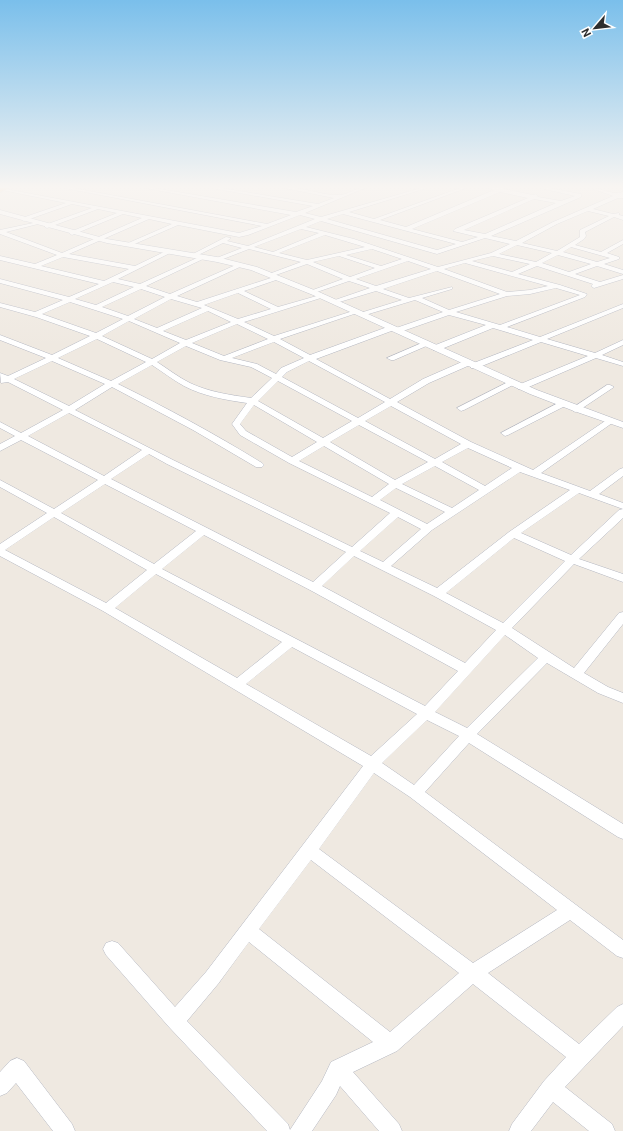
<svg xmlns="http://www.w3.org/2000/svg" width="623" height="1131" font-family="Roboto,sans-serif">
<rect width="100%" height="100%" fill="#efe9e1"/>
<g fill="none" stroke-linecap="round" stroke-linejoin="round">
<g stroke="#b4b7c1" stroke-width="1">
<g id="minor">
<path d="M 0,188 L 239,233 L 262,226 L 64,188 L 73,188 L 267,224 L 291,215 L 145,188 L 154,188 L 296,212 L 313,206 L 211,188 L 221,188 L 318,204 L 334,198 L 284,188 C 302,186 322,196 339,195 C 348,195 356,187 365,188 L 305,213 L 321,217 L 421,188 L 427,188 L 349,212 L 374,219 L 460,188 L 466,188 L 380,220 L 406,227 L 494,190 L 488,188 L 503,188 L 504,189 L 533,195 L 536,194 L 538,197 L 561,201 L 575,196 L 540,188 L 549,188 L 581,194 L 581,197 L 491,236 L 516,241 L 553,222 L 613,196 L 591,188 C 602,188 613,196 623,192 L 623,198 L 618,198 L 593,209 L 613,214 L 619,213 L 619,215 L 623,216 L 623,220 L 614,217 L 585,232 L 586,236 L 584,239 L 575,245 L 601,252 L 623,240 L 623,244 L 607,253 L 619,257 L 619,259 L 604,264 L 623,270 L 623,274 L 597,266 L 575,274 L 600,282 L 623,275 L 623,279 L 594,288 L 591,286 L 593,284 L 537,266 L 518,274 L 560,285 L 587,294 L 585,297 L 507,327 L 540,337 L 623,304 L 623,308 L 547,339 L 595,353 L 623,340 L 623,345 L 602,355 L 623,362 L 623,366 L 596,358 L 524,389 L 518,389 L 518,385 L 588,356 L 541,342 L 477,368 L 471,368 L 471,364 L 533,340 L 493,328 L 439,350 L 433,350 L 433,346 L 486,325 L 449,315 L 400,332 L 394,330 L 316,359 L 390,399 L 423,379 L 464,361 L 470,361 L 470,365 L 429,383 L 397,402 L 471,442 L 533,470 L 608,419 L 611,418 L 615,421 L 541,473 L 590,491 L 620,469 L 623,468 L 623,476 L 599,494 L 623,503 L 623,518 L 579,559 L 623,574 L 623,582 L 574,564 L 512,628 L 574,668 L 619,613 L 623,612 L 623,624 L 584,673 L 608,687 L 623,693 L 623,703 L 598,693 L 547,663 L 477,734 L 623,824 L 623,839 L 618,837 L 469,743 L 425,792 L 623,940 L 623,958 L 617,956 L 570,920 L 488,973 L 579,1044 L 617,1007 L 623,1004 L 623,1026 L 565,1087 L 612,1124 L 615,1131 L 589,1131 L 553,1102 L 531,1131 L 509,1131 L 512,1124 L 544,1081 L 566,1057 L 473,984 L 397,1051 L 353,1072 L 399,1124 L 402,1131 L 379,1131 L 340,1086 L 336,1095 L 312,1131 L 267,1131 L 169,1027 L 106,955 L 103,949 L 106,943 L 112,941 L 118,943 L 175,1007 L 206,972 L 363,766 L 103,611 L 0,556 L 0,544 L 47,513 L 0,487 L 0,480 L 54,509 L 98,480 L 21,440 L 0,451 L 0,444 L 15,436 L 0,428 L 0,422 L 21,433 L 63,410 L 8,382 L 1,383 L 0,373 L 8,376 L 46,358 L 0,340 L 0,335 L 52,355 L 90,336 L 36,317 L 0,307 L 0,303 L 35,312 L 63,300 L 0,283 L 0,279 L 69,297 L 99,284 L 0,260 L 0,256 L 35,264 L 57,255 L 0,234 L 0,230 L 38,222 L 38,224 L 6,232 L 62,253 L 142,218 L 123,214 L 72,235 L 69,233 L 70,232 L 117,213 L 98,209 L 47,228 L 45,227 L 45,225 L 92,208 L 72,204 L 24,221 L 22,220 L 22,218 L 66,203 L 2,190 L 0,190 ZM 500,192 L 528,198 L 455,229 L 453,231 L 478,237 L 462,242 L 412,229 ZM 534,199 L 556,203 L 485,234 L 464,230 ZM 588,211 L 609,216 L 580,230 L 580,237 L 557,251 L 522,243 L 557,224 ZM 343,214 L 456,244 L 437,250 L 327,219 ZM 300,215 L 315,219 L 248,246 L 227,241 L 231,238 L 226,237 L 189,256 L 194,257 L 223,243 L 242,248 L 214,259 L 214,261 L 218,261 L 249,249 L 301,262 L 269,274 L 269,276 L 273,276 L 307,264 L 343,279 L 310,291 L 310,293 L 314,293 L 349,281 L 370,288 L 332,301 L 332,303 L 336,303 L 376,291 L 402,300 L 360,313 L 360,315 L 362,316 L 415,300 L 443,312 L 396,328 L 390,326 L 310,355 L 280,339 L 357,313 L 357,311 L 353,311 L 274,336 L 244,322 L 324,297 L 324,295 L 320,295 L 278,307 L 244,291 L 279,279 L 279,277 L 277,276 L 197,302 L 177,296 L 242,266 L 242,264 L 238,264 L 170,294 L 146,286 L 203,259 L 203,257 L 199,257 L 140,284 L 118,279 L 170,253 L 170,251 L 166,251 L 135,266 L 69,254 L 149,219 L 172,224 L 126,244 L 126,246 L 130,246 L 178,225 L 239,237 L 248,235 ZM 321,221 L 437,254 L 485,238 L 510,244 L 491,253 L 438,267 L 354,239 L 306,227 ZM 301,229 L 319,233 L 273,252 L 254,247 ZM 325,235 L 365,247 L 307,260 L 279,253 ZM 517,245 L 552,253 L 536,262 L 499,254 ZM 571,247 L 610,258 L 597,262 L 563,252 ZM 372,249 L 402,259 L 381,266 L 346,255 ZM 558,255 L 591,264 L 569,272 L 542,263 ZM 339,256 L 375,268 L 350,277 L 313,262 ZM 493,256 L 530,264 L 512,272 L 472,261 ZM 63,257 L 129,269 L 104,281 L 41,266 ZM 408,261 L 431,269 L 376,286 L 356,279 ZM 465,263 L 548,286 L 530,290 L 507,292 L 444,269 ZM 437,271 L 500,294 L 449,310 L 422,298 L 452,289 L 452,287 L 409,298 L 383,289 ZM 113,282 L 134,287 L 96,305 L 75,299 ZM 556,288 L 580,295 L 500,325 L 456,312 L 507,296 L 530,294 ZM 141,289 L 165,297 L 128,316 L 102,307 ZM 238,293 L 271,309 L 238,319 L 204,305 ZM 171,299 L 202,308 L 157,328 L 134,319 ZM 70,302 L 123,319 L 96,333 L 42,314 ZM 208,311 L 231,322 L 186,340 L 163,331 ZM 129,321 L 180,343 L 152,359 L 102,336 ZM 237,324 L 268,339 L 224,356 L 192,343 ZM 97,339 L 146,362 L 111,381 L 58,358 ZM 274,342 L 304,358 L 281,368 L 276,374 L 257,364 L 232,358 ZM 186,346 L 220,360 L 251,367 L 272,378 L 251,398 C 230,395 209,392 190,383 C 178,377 168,369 157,362 ZM 52,361 L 105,384 L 69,406 L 14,379 ZM 309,361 L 385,402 L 358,418 L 282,377 L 287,372 ZM 152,365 C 163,372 173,380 184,386 C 203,396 226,400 247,403 L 232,424 L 240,435 L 289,463 L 390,513 L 352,547 L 173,460 L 75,410 L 112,387 L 193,430 L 256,467 L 262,467 L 264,465 L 262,463 C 215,434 167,408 118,384 ZM 278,381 L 352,421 L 323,438 L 258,401 ZM 254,405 L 317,442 L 292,457 L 246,431 L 240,424 ZM 391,406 L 461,444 L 435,459 L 365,421 ZM 69,413 L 142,450 L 104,476 L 28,436 ZM 359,425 L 428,462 L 395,480 L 330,442 ZM 324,446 L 389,484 L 372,497 L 299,461 ZM 468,448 L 512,468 L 485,486 L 442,462 ZM 149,454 L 167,464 L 346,552 L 313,582 L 111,479 ZM 435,466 L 479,490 L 452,508 L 402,484 ZM 520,472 L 570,490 L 509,532 L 437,588 L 391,566 L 432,530 ZM 105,484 L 196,531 L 154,564 L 61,513 ZM 396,488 L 445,512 L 427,524 L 380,500 ZM 579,493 L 623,509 L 619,510 L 571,555 L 521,533 ZM 54,517 L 147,570 L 106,603 L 5,550 ZM 398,517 L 421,529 L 383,562 L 360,551 ZM 204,535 L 310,590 L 458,671 L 425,706 L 162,569 ZM 514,538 L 565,561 L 503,623 L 446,593 ZM 354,556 L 434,596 L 496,630 L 465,663 L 322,586 ZM 156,574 L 282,642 L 237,678 L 115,608 ZM 505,635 L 538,658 L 467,728 L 435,712 ZM 292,647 L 417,714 L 371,756 L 246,684 ZM 427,720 L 459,736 L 414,785 L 382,763 ZM 374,773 L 410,797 L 557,910 L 473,963 L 319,849 ZM 311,860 L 459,973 L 390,1032 L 259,929 ZM 249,942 L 373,1042 L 331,1062 L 322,1081 L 290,1130 L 288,1124 L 187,1021 L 218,984 Z"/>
<polygon points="424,342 427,342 431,344 394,360 391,360 387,358"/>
<polygon points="510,381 516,381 517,383 464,410 461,411 457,408"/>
<polygon points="607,385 610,385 614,387 578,411 575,412 571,409"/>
<polygon points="562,401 566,404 565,406 508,435 505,436 501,433"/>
<polygon points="17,1058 24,1061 72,1124 75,1131 53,1131 16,1083 7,1093 0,1096 0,1072 10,1061"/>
</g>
</g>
<g stroke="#b4b7c1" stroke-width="1">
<polygon id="tertiary" points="0,210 107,239 217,257 257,267 319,292 537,390 623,422 623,428 574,411 530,394 313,295 251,270 217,262 107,243 0,214"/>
</g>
<g stroke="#c9c9c9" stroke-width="2">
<polygon id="trunk" points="0,188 9,188 0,192"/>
</g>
<use href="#minor" fill="#fff" fill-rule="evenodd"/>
<use href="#tertiary" fill="#fff" fill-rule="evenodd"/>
<use href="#trunk" fill="#f8ba60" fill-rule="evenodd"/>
</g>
<linearGradient id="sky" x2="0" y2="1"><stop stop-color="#7abfeb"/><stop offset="0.54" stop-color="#f8f5f2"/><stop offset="1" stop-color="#f8f5f2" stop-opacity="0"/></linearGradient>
<rect width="623" height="346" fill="url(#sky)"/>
<g transform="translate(595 28) rotate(242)" stroke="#ffffff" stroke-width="3" paint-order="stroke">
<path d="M0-3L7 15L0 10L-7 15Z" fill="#2e2e2e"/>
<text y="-6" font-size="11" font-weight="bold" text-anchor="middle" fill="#2e2e2e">N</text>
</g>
</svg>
